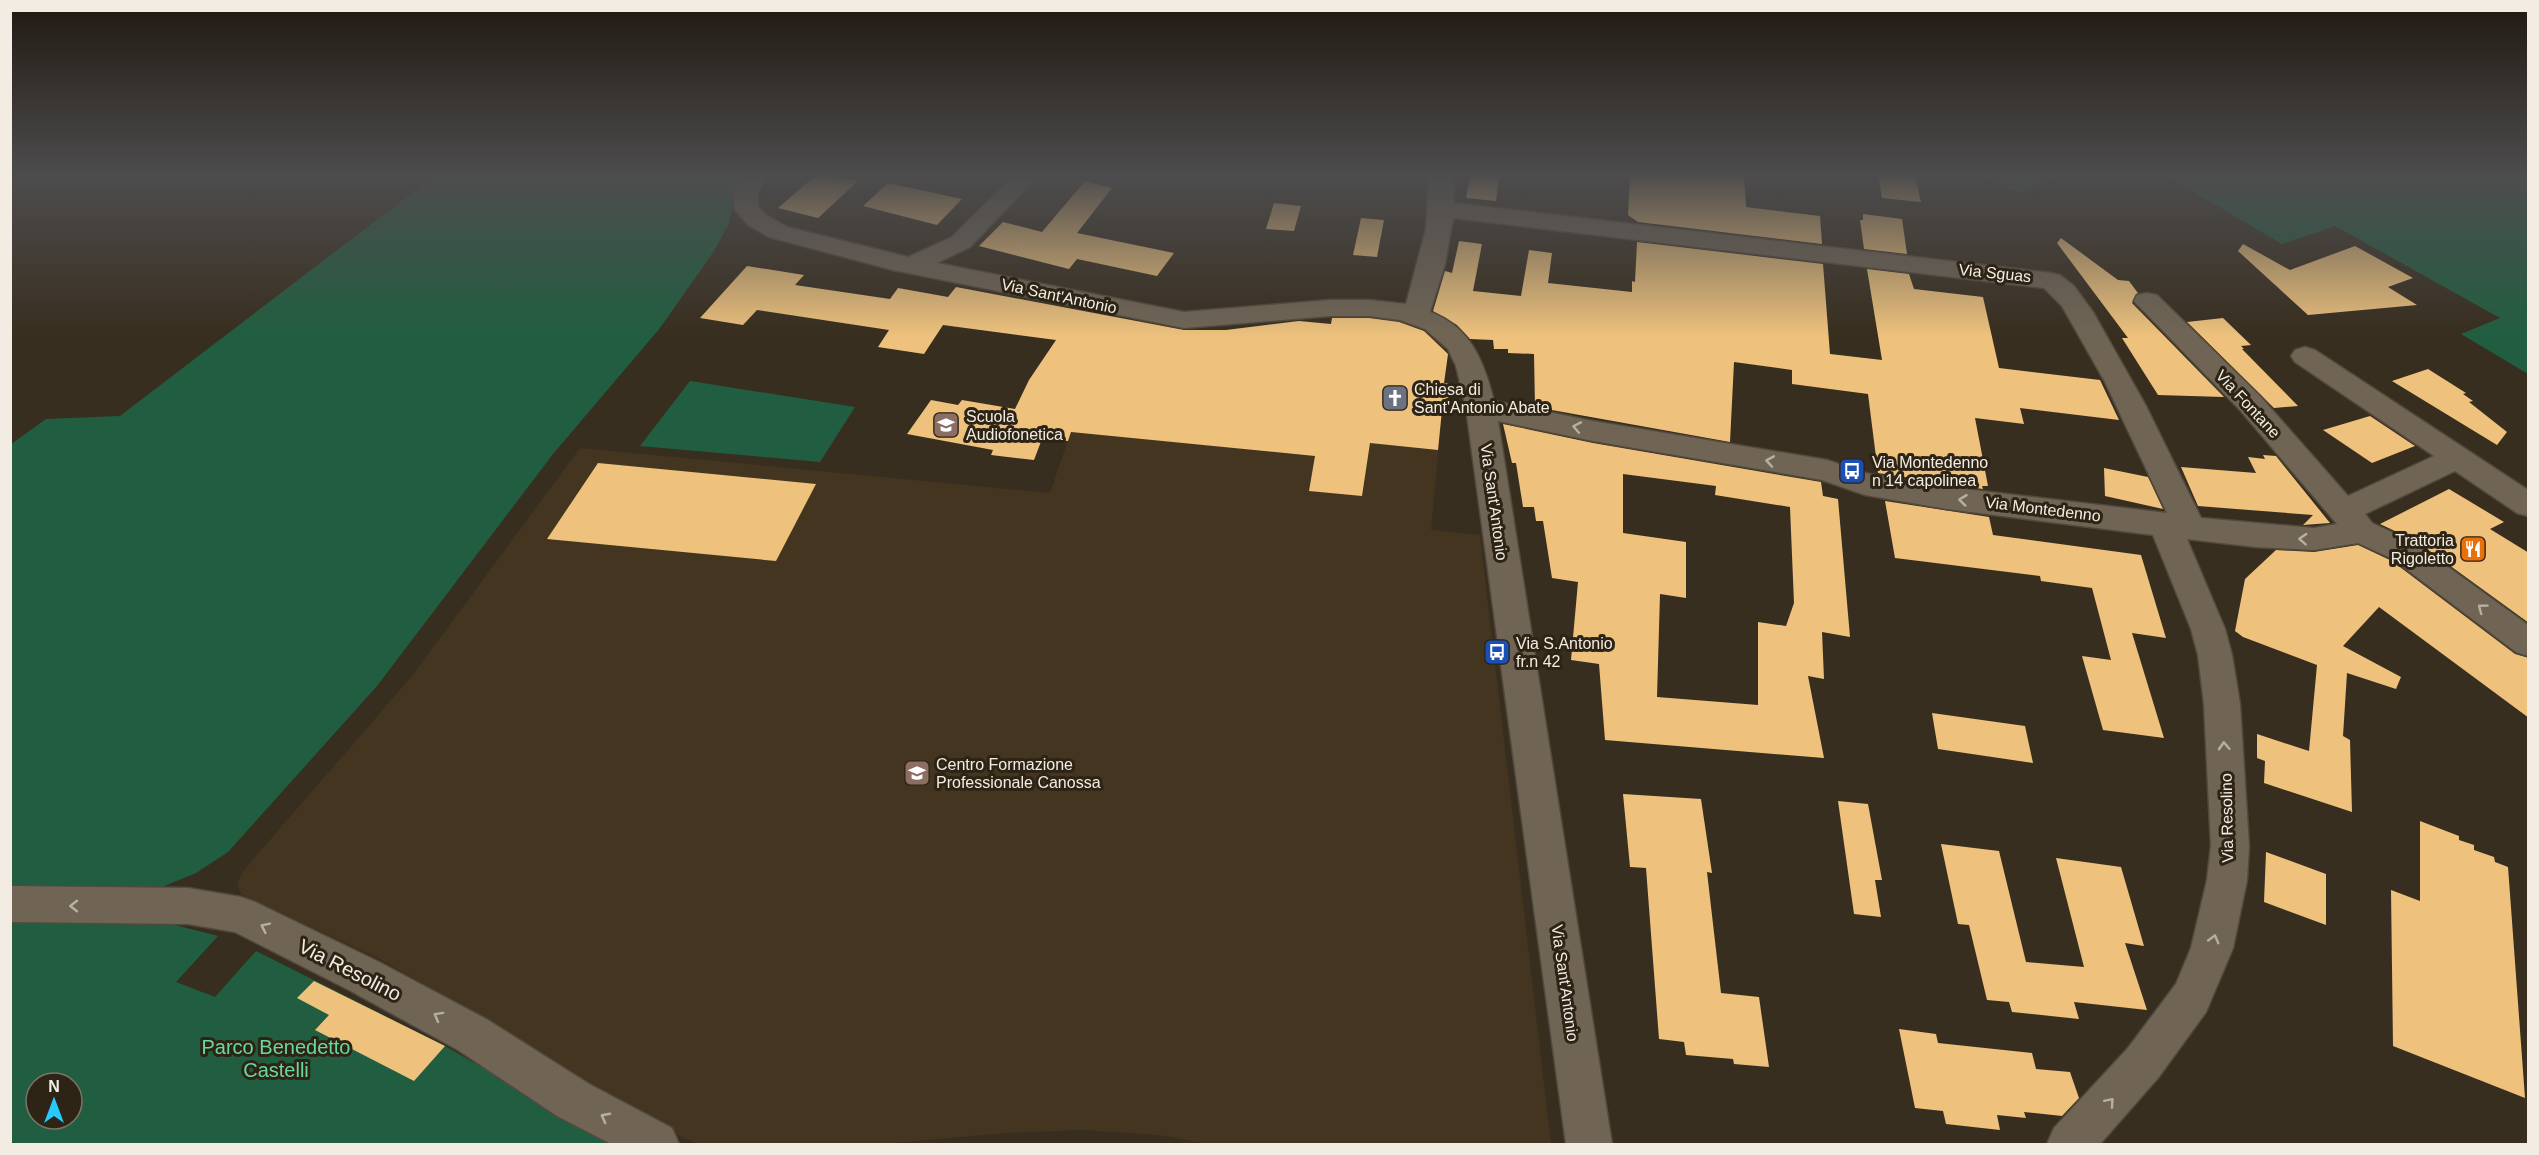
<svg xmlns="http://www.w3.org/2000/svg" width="2539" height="1155" font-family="Helvetica,sans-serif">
<rect width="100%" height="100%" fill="#382e1f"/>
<polygon fill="#433520" points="1333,314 1389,318 1402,321 1442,342 1448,355 1445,383 1450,384 1447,411 1442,411 1431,530 1480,535 1551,1144 1208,1144 1159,1135 1081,1130 1005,1133 884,1144 698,1144 648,1122 487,1020 378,958 242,895 237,885 243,871 412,676 580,448 1050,493 1086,387 1261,326 1298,321 1331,324"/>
<g fill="#215e41" fill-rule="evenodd">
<polygon points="434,176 740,176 729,223 714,251 660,328 553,454 377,686 228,852 196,873 157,889 11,892 10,445 46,419 120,416"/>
<polygon points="1981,176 2064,176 2019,192"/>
<polygon points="2166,176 2528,176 2528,374 2461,334 2500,318 2335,226 2282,244"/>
<polygon points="690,381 855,407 820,462 640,446"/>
<path d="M 11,921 L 171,924 L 218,936 L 176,982 L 215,997 L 256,951 L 445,1046 L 615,1144 L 11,1144 ZM 36,1083 L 72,1083 L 72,1119 L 36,1119 Z"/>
</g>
<g fill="#eec27d" fill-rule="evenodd">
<polygon points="815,176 832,176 858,181 818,218 778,208"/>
<polygon points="1470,176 1499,176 1496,201 1466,198"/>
<polygon points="1630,176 1744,176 1746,207 1820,216 1822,244 1638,222 1628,215"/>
<polygon points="1878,176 1915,176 1921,202 1882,198"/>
<polygon points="1085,181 1112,188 1077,233 1174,253 1157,276 1077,259 1069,269 979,246 1003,222 1042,232"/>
<polygon points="888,183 962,199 937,225 863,206"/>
<polygon points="1274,203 1301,206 1294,231 1266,229"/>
<polygon points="1863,214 1902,219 1907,254 1864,249 1860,220 1863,220"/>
<polygon points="1361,218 1384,220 1377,257 1353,255"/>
<polygon points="2061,238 2118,280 2129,281 2138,293 2132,303 2224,397 2158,395 2122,338 2128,338 2057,243"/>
<polygon points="1459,241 1482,244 1473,291 1521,296 1529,250 1552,253 1548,283 1632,292 1632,281 1635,282 1637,242 1823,264 1830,354 1882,360 1867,269 1909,274 1914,289 1983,297 1999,368 2100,380 2119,420 2020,408 2024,424 1975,418 1988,486 1982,486 1983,489 1878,473 1868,394 1792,384 1792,370 1734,362 1730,442 1535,407 1534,354 1508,353 1508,349 1494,349 1493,340 1470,339 1457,325 1433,311 1445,271 1452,273"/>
<polygon points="2243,244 2290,270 2355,246 2413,278 2388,287 2417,305 2308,315 2238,251"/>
<polygon points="747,266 804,275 795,285 890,299 898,288 948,297 956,287 1184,330 1226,330 1299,321 1331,324 1332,318 1369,318 1399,322 1424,331 1448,354 1444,383 1450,384 1447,411 1442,410 1438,450 1370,443 1362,496 1309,491 1315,456 1071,432 1068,441 1042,439 1034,460 991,455 993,450 907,434 931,400 958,405 962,400 1015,409 1029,380 1056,340 943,325 924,354 878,347 889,330 757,310 743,325 700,318"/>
<polygon points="2223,318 2251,345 2241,346 2244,349 2242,349 2298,406 2274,408 2187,322"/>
<polygon points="2428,369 2466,393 2463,394 2473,401 2469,402 2507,432 2497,445 2392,381"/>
<polygon points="2370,416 2415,446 2372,463 2323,430"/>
<path d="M 1503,424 L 1593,443 L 1821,482 L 1823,496 L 1838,499 L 1850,637 L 1822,632 L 1824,679 L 1808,676 L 1824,758 L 1605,740 L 1599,664 L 1571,660 L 1578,582 L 1552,578 L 1543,521 L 1536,521 L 1534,507 L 1523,507 L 1516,463 L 1512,463 ZM 1623,474 L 1716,486 L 1715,495 L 1790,507 L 1794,603 L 1786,626 L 1758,622 L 1758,705 L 1657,697 L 1660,594 L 1686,598 L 1686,542 L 1623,533 Z"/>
<polygon points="2263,455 2276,456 2330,523 2303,525 2313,515 2198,506 2181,467 2256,473 2248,457 2265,459"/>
<polygon points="598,463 816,484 776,561 547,539"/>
<polygon points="2104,468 2148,477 2163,509 2105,496"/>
<polygon points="2449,489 2504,522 2490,529 2529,553 2529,623 2416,541 2380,524"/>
<polygon points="1885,501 1989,517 1993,535 2141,555 2166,638 2132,633 2164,738 2103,730 2082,656 2111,660 2092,588 2041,581 2040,576 1895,558"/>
<polygon points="2358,545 2392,561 2515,654 2529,658 2529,718 2379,607 2343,646 2401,677 2396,689 2347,673 2343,736 2350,740 2352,812 2264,783 2265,761 2257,758 2257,734 2309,751 2317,665 2243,637 2235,631 2245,579 2276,550 2314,552"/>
<polygon points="1932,713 2025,726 2033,763 1938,749"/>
<polygon points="1623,794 1701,799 1712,873 1707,872 1721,993 1759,997 1769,1067 1734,1064 1733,1059 1686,1055 1684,1042 1659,1039 1646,868 1630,867"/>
<polygon points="1838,801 1868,804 1882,880 1875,880 1881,917 1854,914"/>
<polygon points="2420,821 2459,836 2459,840 2474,845 2474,850 2494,857 2495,862 2508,867 2525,1098 2393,1046 2391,890 2420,901"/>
<polygon points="1941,844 1999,851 2026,962 2084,967 2056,858 2121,867 2144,946 2125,943 2147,1010 2074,1002 2079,1019 2012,1012 2009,1002 1987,1000 1969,925 1958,924"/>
<polygon points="2266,852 2326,874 2326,925 2264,902"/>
<polygon points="314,981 445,1046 414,1081 315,1030 329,1015 297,998"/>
<polygon points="1899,1029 1936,1034 1938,1043 2032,1053 2036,1069 2070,1072 2079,1098 2062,1116 2024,1112 2026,1118 1997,1115 2000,1130 1946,1124 1943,1111 1915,1108"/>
</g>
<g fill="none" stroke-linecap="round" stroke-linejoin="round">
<g stroke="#52493d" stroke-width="3">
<g id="minor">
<path d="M 742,176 L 766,176 L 758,192 L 758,207 L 766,215 L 787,227 L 908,257 L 952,237 L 1013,176 L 1038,176 L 970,247 L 937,263 L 1184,312 L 1330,300 L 1369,300 L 1406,304 L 1426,229 L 1429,176 L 1453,176 L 1454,203 L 2051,273 L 2060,275 L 2074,286 L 2093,312 L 2146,406 L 2201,518 L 2314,528 L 2337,524 L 2240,410 L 2134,301 L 2137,295 L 2147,293 L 2157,295 L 2260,396 L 2348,496 L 2434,456 L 2295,362 L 2291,356 L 2295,350 L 2305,347 L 2315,350 L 2528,490 L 2528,516 L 2517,513 L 2455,471 L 2365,514 L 2372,523 L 2415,543 L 2528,625 L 2528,656 L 2516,652 L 2393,559 L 2358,543 L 2314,550 L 2256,547 L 2187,539 L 2225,629 L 2232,655 L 2240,704 L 2249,846 L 2247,880 L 2233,948 L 2206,1012 L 2158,1078 L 2100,1144 L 2047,1144 L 2054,1128 L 2128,1048 L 2176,984 L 2191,948 L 2207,880 L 2211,846 L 2204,704 L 2198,655 L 2191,629 L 2153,535 L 1947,509 L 1865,495 L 1822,480 L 1593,441 L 1498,421 L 1612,1144 L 1566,1144 L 1466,408 L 1456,366 L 1448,349 L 1425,329 L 1400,320 L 1369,316 L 1330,316 L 1184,328 L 893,270 L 769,237 L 748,225 L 734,208 L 734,192 ZM 1453,218 L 2044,288 L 2062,306 L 2105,382 L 2167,513 L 1947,487 L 1869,474 L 1827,460 L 1593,421 L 1494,401 C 1484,362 1471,327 1430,312 L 1445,264 Z"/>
<polygon points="10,886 188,888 241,897 255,902 379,962 488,1020 589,1084 672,1128 679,1144 611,1144 557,1116 458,1050 349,990 235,932 188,924 10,922"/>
</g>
</g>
<use href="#minor" fill="#706555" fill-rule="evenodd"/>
</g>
<defs><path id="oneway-chevron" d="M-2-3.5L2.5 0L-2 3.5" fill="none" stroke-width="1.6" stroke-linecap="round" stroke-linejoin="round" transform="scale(1.5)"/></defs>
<g stroke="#b8afa3">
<use href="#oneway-chevron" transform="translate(1577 427) rotate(-169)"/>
<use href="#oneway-chevron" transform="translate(1770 461) rotate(-170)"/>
<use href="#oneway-chevron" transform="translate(1963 500) rotate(-173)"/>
<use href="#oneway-chevron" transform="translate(2303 539) rotate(-177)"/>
<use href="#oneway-chevron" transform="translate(2482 608) rotate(-143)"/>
<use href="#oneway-chevron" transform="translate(2224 746) rotate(-93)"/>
<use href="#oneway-chevron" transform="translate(74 906) rotate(-180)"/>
<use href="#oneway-chevron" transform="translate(265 927) rotate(-154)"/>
<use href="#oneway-chevron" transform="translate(2214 939) rotate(-75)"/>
<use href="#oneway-chevron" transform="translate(438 1016) rotate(-151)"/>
<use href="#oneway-chevron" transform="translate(2110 1102) rotate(-49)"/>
<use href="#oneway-chevron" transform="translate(605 1117) rotate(-152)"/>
</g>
<linearGradient id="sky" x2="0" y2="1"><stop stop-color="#1f1911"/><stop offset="0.52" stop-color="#4d4c4d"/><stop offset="1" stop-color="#4d4c4d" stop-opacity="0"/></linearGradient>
<rect width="2539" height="337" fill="url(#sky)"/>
<defs>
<g id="church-square" transform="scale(1.35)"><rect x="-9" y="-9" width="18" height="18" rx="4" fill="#6b7280" stroke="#2d2415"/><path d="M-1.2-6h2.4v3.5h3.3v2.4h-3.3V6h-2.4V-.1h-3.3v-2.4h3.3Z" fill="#fff"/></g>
<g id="school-square" transform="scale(1.35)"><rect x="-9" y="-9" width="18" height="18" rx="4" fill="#8d6e63" stroke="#2d2415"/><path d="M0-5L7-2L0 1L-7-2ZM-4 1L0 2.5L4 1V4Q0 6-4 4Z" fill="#fff"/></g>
<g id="bus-square" transform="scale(1.35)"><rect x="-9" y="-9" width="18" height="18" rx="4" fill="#1a4fb4" stroke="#2d2415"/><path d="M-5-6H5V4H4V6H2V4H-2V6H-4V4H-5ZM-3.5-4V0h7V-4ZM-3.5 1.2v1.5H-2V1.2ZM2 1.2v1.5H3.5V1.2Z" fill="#fff"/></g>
<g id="restaurant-square" transform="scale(1.35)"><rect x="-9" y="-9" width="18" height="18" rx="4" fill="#e8710a" stroke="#2d2415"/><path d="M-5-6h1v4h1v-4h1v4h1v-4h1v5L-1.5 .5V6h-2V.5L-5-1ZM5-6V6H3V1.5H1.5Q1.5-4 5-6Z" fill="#fff"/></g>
</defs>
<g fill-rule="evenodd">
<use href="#church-square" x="1395" y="398"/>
<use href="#school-square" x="946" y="425"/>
<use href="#bus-square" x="1852" y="471"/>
<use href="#restaurant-square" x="2473" y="549"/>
<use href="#bus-square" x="1497" y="652"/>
<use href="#school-square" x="917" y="773"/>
</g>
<g text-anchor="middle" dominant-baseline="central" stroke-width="6" stroke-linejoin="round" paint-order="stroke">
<g font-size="16" fill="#f3ece3" stroke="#2d2415">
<text transform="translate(1995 273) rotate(6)">Via Sguas</text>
<text transform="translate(1059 296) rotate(12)">Via Sant'Antonio</text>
<text transform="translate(2248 404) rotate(47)">Via Fontane</text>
<text transform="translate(1494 502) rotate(82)">Via Sant'Antonio</text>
<text transform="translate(2043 509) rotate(7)">Via Montedenno</text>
<text transform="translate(2227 818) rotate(-91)">Via Resolino</text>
<text transform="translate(1565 983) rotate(82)">Via Sant'Antonio</text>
</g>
<g font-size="16" fill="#f3ece3" stroke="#2d2415" text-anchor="start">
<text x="1414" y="389">Chiesa di<tspan x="1414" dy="18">Sant'Antonio Abate</tspan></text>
<text x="966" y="416">Scuola<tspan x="966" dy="18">Audiofonetica</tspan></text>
<text x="1872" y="462">Via Montedenno<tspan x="1872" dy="18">n 14 capolinea</tspan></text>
<text x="2454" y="540" text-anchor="end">Trattoria<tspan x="2454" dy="18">Rigoletto</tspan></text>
<text x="1516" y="643">Via S.Antonio<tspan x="1516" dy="18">fr.n 42</tspan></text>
<text x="936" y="764">Centro Formazione<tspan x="936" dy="18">Professionale Canossa</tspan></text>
</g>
<g font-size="20" fill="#f3ece3" stroke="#2d2415">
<text transform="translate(350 970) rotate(27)">Via Resolino</text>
</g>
<g font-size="20" fill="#69d8a0" stroke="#2d2415">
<text x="276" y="1047">Parco Benedetto<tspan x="276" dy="23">Castelli</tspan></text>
</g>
</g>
<rect width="2539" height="1155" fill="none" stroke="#f3ece3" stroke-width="24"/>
<g transform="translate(54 1101)"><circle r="28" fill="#2d2415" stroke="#7c7467" stroke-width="1.5"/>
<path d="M0-4.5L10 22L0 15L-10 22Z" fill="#29c8ff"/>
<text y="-9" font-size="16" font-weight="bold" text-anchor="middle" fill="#f3ece3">N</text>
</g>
</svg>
